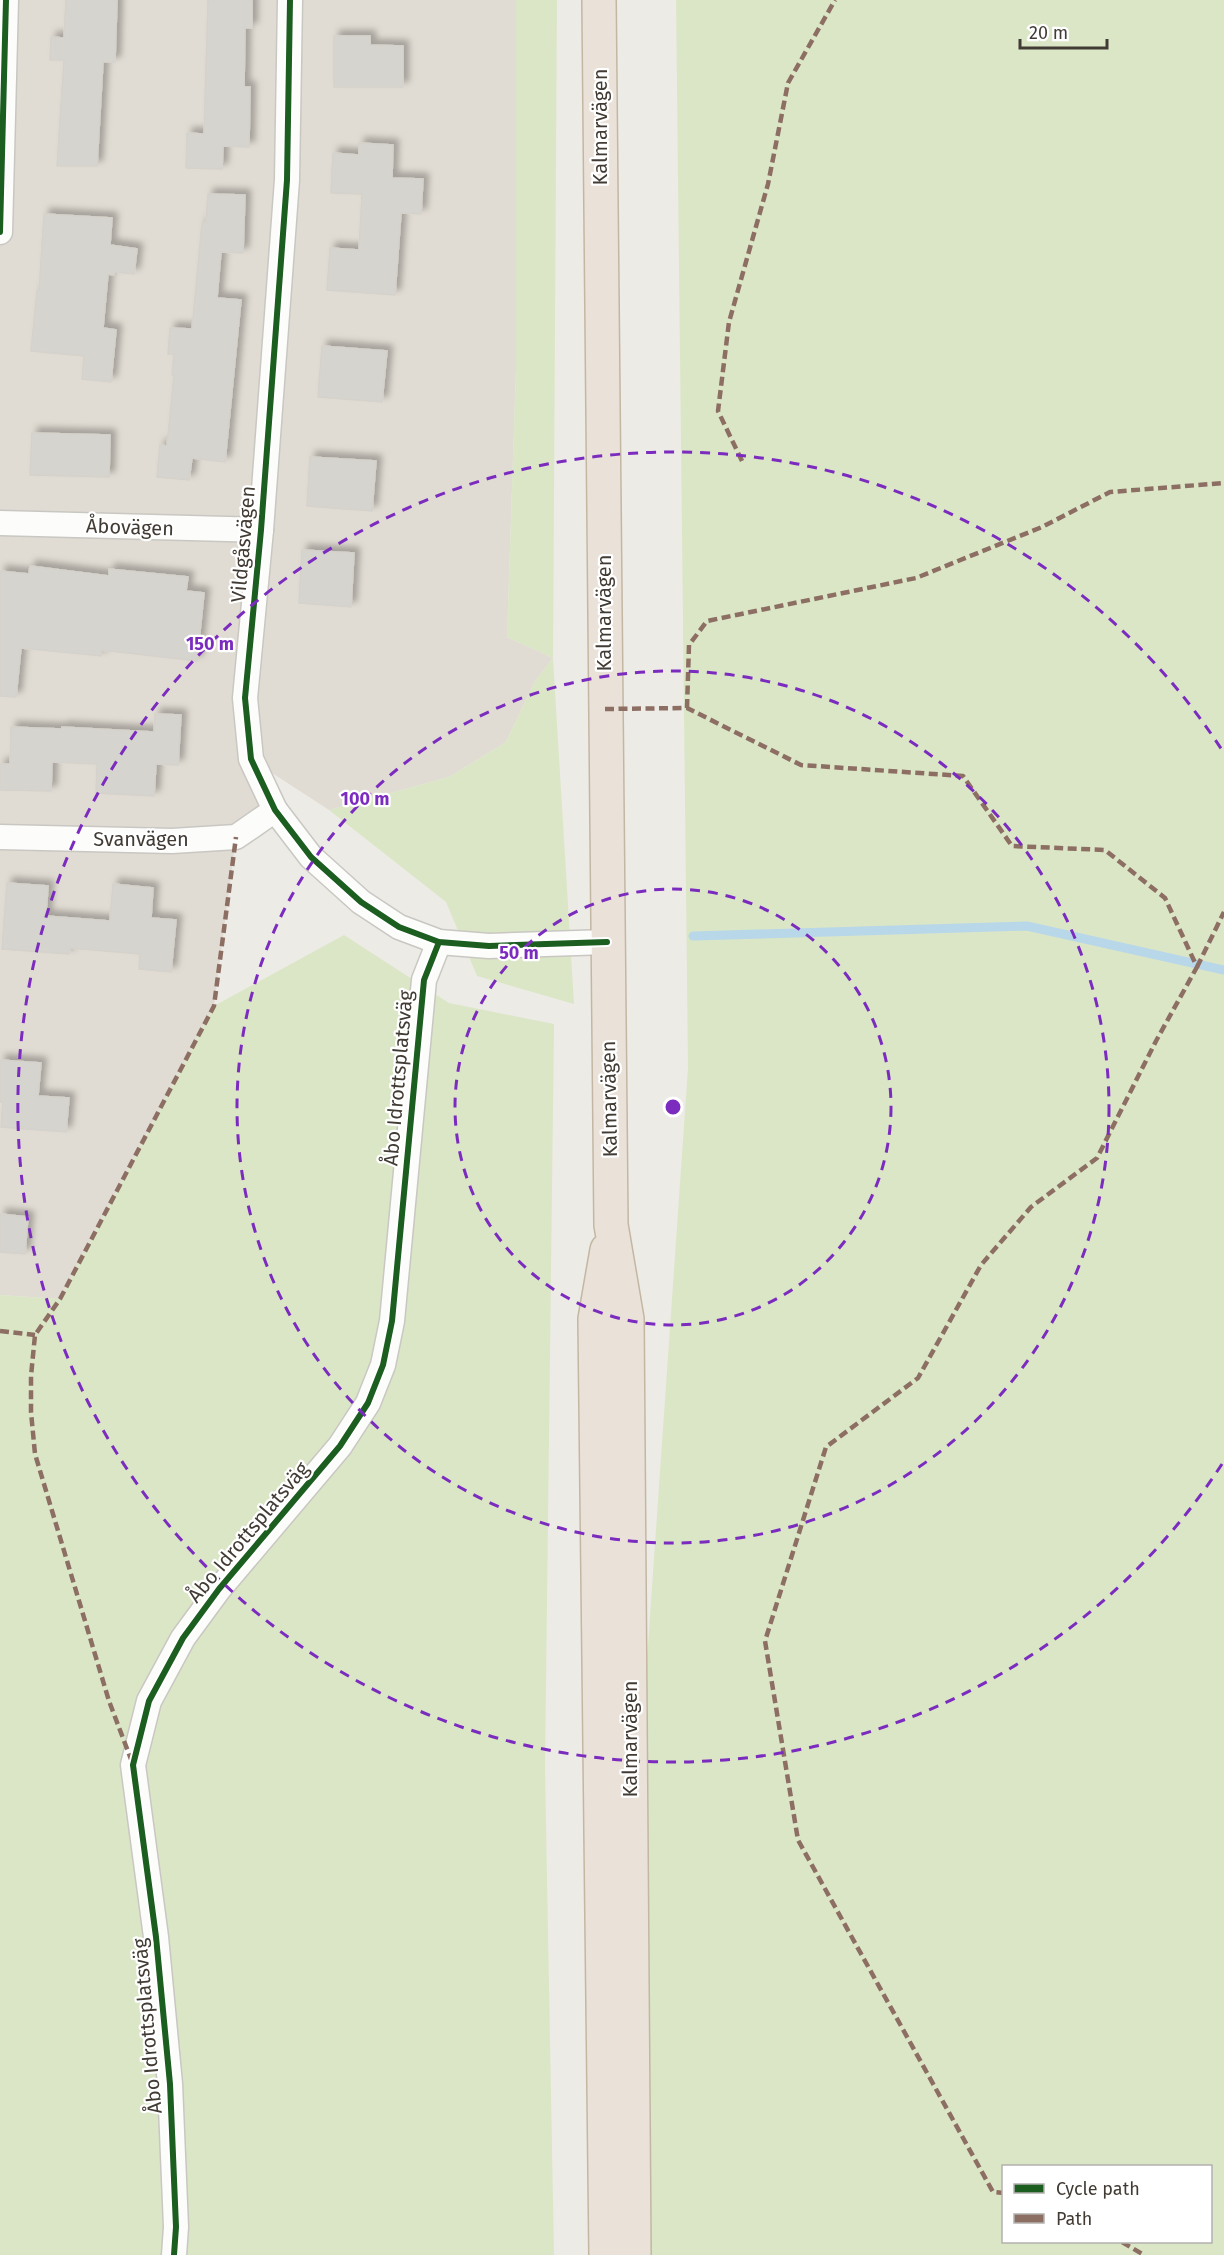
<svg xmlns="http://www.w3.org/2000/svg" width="1224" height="2255" font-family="'Fira Sans',sans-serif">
<defs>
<filter id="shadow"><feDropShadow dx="5.5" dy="-5.5" stdDeviation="3" flood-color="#0004"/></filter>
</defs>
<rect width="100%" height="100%" fill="#edebe6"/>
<polygon fill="#e1dcd3" points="0,0 516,0 516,369 507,637 553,658 535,681 506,742 449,777 329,810 252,760 275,810 236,837 214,1006 60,1299 0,1295"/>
<g fill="#dbe6c7" fill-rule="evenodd">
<polygon points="516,0 557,0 553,658 574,1004 477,976 446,902 329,810 449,777 506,742 535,681 553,658 507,637 516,369"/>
<path d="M 676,0 L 1224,0 L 1224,2255 L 634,2255 L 631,1890 L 688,1068 ZM 1004,2166 L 1210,2166 L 1210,2242 L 1004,2242 Z"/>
<polygon points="344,935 449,1003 554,1024 545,1769 554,2255 0,2255 0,1295 60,1299 214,1006"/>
</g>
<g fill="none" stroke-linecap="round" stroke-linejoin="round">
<polyline stroke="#b8d7e9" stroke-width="9" points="693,936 1027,926 1224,970"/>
</g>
<g fill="#d6d4cf" stroke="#d5d2cc" stroke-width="1.5" filter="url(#shadow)">
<polygon points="66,0 117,0 115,62 103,62 97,166 57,166 64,60 50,60 51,37 64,38"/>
<polygon points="208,0 252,0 252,28 245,28 244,87 250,87 249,147 223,146 222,169 186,168 187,133 204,134"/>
<polygon points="334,36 370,36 370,45 403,46 403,87 334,87"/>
<polygon points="359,143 393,145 392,178 423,179 421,214 401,213 395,295 327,290 330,248 359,250 362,194 331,193 333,153 359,155"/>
<polygon points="208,194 245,195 243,253 221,252 217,298 241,300 225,462 192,458 189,480 157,477 160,445 167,446 174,375 172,375 174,354 168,354 170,328 192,329 202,223 206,223"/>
<polygon points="44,214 112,218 110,245 137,249 134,274 114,272 114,275 108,274 103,328 116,330 111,382 82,379 84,356 31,351 37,291 39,291"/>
<polygon points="322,346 387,351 382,402 318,397"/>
<polygon points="32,433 110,435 109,477 30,475"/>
<polygon points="310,457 376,461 372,511 307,506"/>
<polygon points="302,550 354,553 351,607 299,603"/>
<polygon points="30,566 109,576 109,569 188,577 186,591 204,593 197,661 101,650 101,656 21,648 16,697 0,696 0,571 29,574"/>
<polygon points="155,714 181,715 178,765 156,764 154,796 96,793 97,764 52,762 51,791 0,790 0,764 10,764 11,727 62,729 62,727 154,732"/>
<polygon points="7,883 48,886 46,916 110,921 113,884 153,888 151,918 176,920 171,972 139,969 140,954 70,948 69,954 2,949"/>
<polygon points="0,1060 41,1063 38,1096 69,1098 66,1132 1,1127 3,1102 0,1102"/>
<polygon points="0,1214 28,1217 25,1254 0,1252"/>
</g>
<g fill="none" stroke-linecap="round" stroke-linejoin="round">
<g stroke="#c9c7c2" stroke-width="27">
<g id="street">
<polyline points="290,0 287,180 261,530 245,698 251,759 275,810 311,857 361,902 399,927 439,942 489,946 607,942"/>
<polyline points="0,232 6,0"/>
<polyline points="0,523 261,530"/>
<polyline points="0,837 172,841 236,837 275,810"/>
<polyline points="174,2255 176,2227 170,2084 156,1937 133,1765 149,1701 183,1638 219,1589 340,1446 368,1403 383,1365 392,1321 424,980 439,942"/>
</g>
</g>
<g stroke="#c3b7a3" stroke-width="36">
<g id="highway">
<polyline points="599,0 611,1225 627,1319 634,2255"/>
<polyline points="606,2255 595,1319 607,1250"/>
</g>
</g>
<use href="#street" stroke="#fcfcfb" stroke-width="24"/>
<use href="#highway" stroke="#eae2d8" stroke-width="33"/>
<g stroke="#8d6e63" stroke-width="4.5" stroke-dasharray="9 4.5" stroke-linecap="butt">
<polyline points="742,461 718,411 729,322 768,184 788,83 835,0"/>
<polyline points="687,708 689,645 707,621 916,578 1042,527 1110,492 1224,483"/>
<polyline points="605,709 687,708 801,765 963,776 1012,846 1105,850 1165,898 1197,967 1156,1041 1097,1158 1031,1207 981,1265 918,1378 826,1447 765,1641 798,1840 993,2192 1004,2193"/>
<polyline points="1197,967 1224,912"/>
<polyline points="0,1331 35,1335"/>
<polyline points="132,1762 109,1701 35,1454 31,1412 31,1376 35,1335 60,1299 214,1006 236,837"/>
<polyline points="1122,2242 1144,2255"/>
</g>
<g stroke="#fff" stroke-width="10">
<g id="cycleway">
<polyline points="290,0 287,180 261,530 245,698 251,759 275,810 311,857 361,902 399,927 439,942 489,946 607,942"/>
<polyline points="0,232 6,0"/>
<polyline points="174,2255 176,2227 170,2084 156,1937 133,1765 149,1701 183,1638 219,1589 340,1446 368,1403 383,1365 392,1321 424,980 439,942"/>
</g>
</g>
<use href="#cycleway" stroke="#1b5e20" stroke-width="6"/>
</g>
<g fill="none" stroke="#7b2cbf" stroke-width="3" stroke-dasharray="10 8">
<circle cx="673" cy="1107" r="218"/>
<circle cx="673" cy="1107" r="436"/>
<path d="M1222 1464A655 655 0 1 1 1222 750"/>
</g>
<g text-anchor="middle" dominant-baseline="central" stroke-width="4.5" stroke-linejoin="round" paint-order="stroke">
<g font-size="20" fill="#413b34" stroke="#fff">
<text transform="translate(600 127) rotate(-90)">Kalmarvägen</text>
<text transform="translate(130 527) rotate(2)">Åbovägen</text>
<text transform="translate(243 544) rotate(-85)">Vildgåsvägen</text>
<text transform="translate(604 613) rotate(-90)">Kalmarvägen</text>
<text x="141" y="839">Svanvägen</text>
<text transform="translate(398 1078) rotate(-85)">Åbo Idrottsplatsväg</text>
<text transform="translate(609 1099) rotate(-91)">Kalmarvägen</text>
<text transform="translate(248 1532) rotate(-50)">Åbo Idrottsplatsväg</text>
<text transform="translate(630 1739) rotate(-90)">Kalmarvägen</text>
<text transform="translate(147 2026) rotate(-95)">Åbo Idrottsplatsväg</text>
</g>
</g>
<circle cx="673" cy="1107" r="9" fill="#7b2cbf" stroke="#fff" stroke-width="3"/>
<g font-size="18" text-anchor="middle" font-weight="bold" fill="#7b2cbf" stroke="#fff" stroke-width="4.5" stroke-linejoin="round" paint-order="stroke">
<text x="210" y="650">150 m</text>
<text x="365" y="805">100 m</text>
<text x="519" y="959">50 m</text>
</g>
<rect x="1002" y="2165" width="210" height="78" fill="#ffffff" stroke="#b3b1ae" stroke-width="1.5"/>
<rect x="1014" y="2184" width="30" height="9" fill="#1b5e20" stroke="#b3b1ae" stroke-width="1.5"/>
<text x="1056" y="2195" font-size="18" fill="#413b34">Cycle path</text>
<rect x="1014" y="2214" width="30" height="9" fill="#8d6e63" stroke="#b3b1ae" stroke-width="1.5"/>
<text x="1056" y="2225" font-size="18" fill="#413b34">Path</text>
<path d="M1020 39v9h87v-9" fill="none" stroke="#413b34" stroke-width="3"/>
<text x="1029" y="39" font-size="18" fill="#413b34" stroke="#ffffff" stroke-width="4.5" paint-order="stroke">20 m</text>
</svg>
